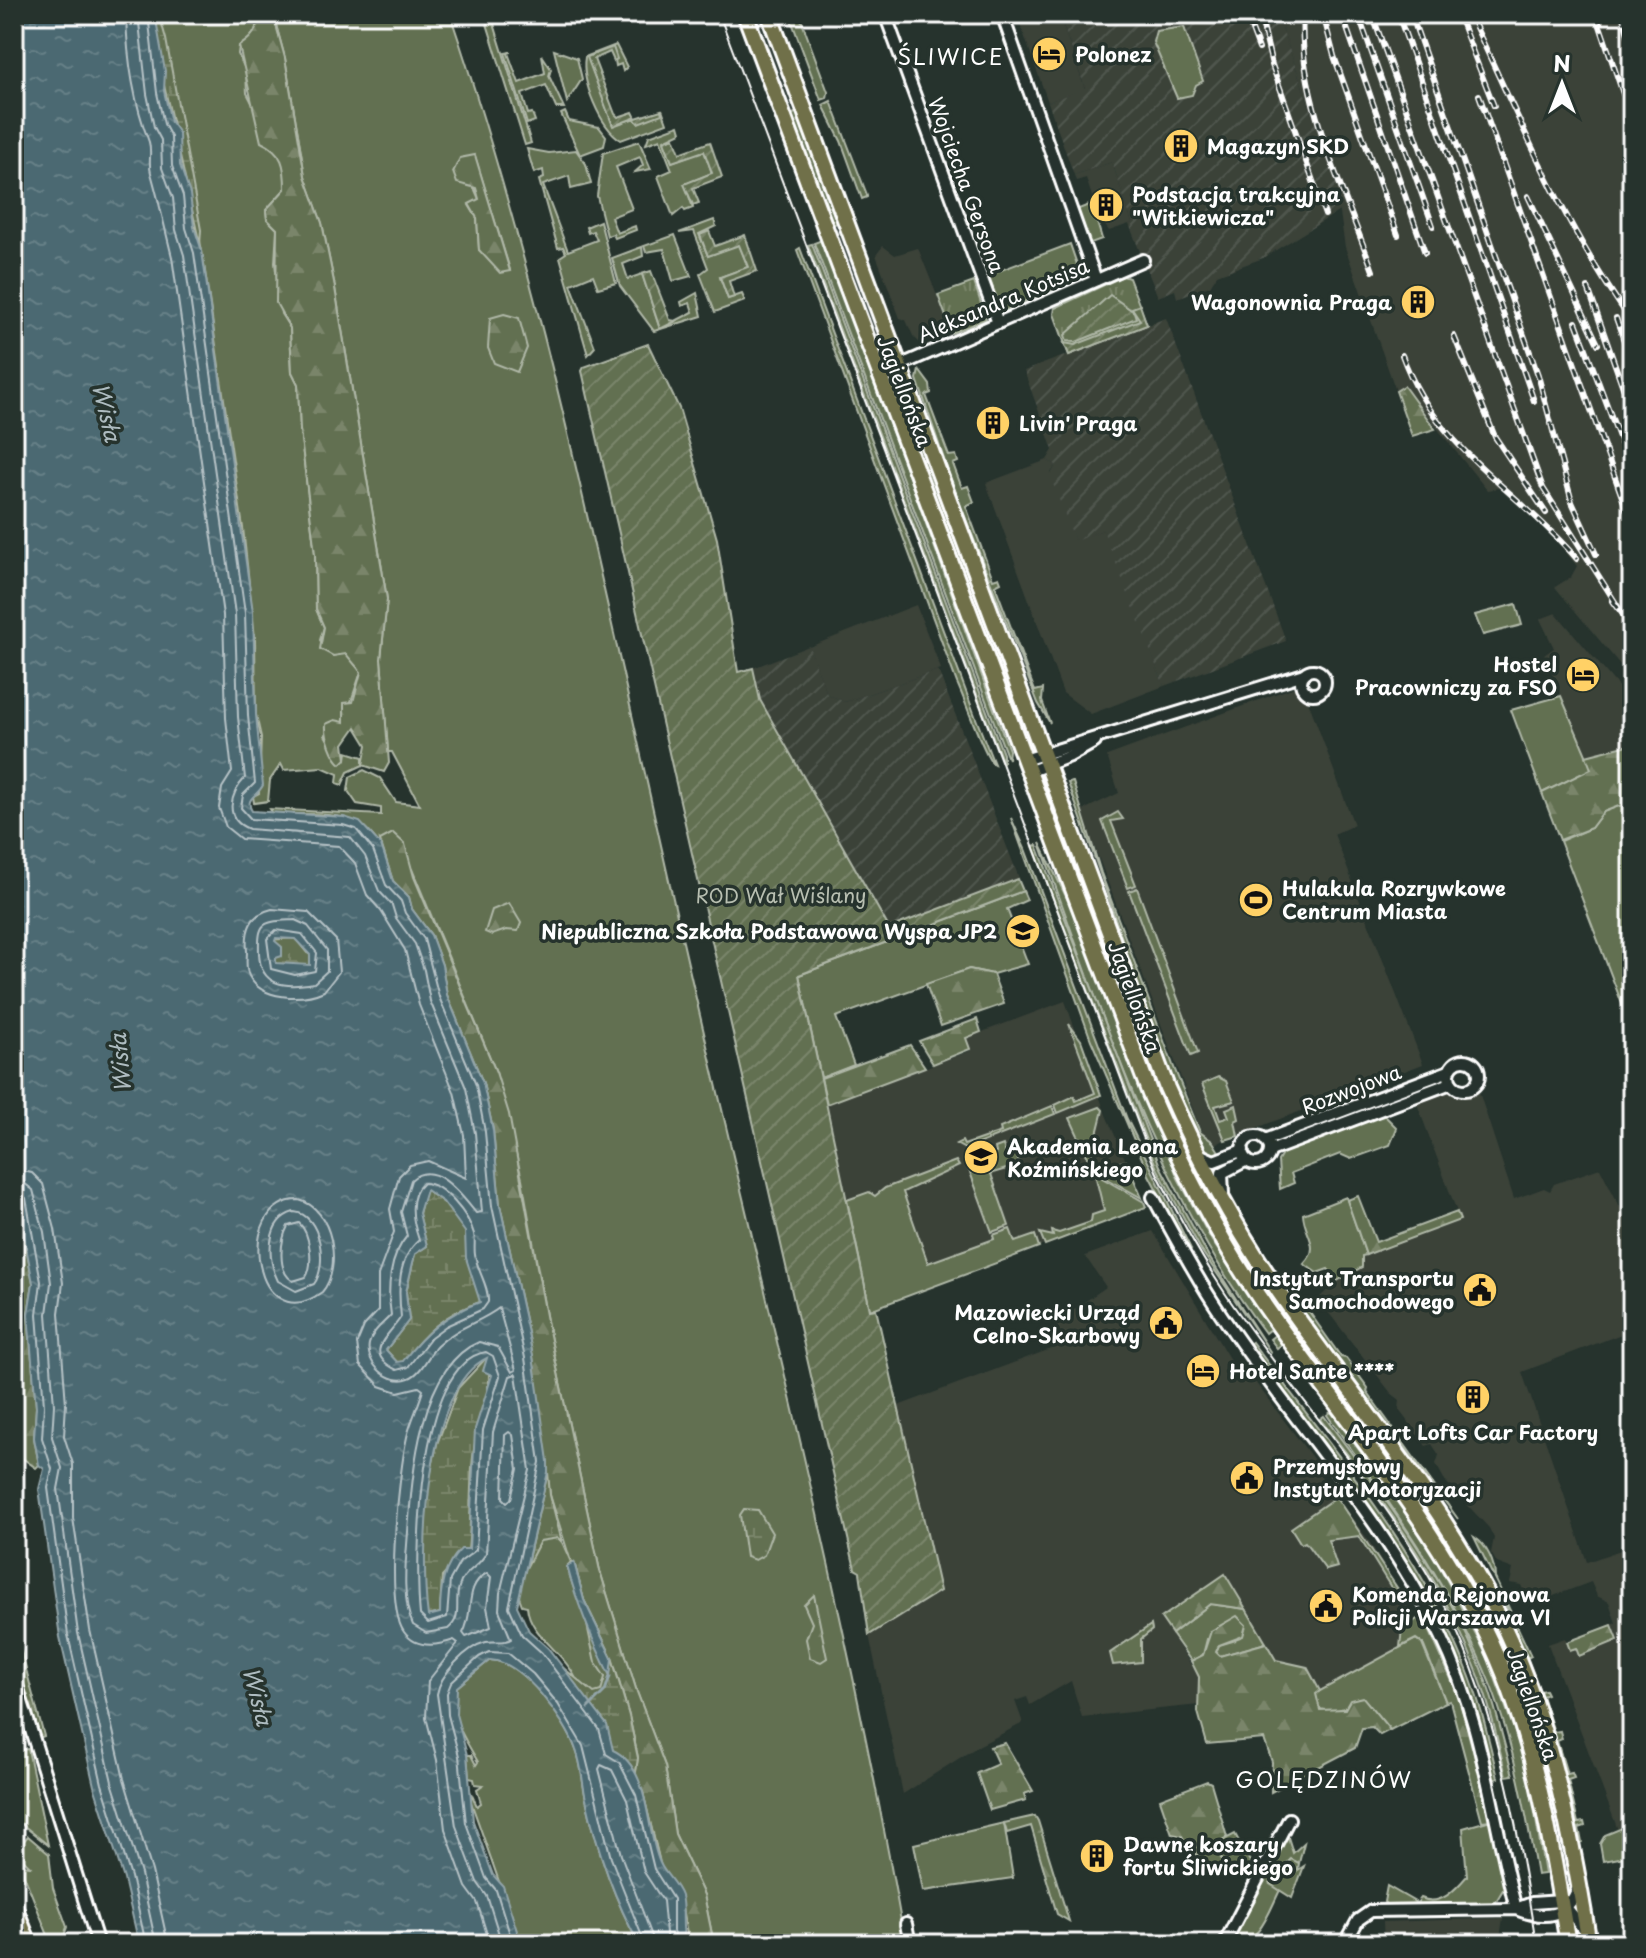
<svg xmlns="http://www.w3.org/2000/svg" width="1646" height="1958" font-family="'Playpen Sans',sans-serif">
<defs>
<pattern id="industrial-furrows" width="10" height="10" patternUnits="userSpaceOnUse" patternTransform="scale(2)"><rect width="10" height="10" fill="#3b4239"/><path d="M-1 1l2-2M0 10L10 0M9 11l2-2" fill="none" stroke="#4f554d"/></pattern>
<pattern id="forest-firs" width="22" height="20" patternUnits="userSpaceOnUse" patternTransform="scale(2)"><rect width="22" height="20" fill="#627051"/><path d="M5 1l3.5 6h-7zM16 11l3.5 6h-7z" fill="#7a856b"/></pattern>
<pattern id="wetland-marsh" width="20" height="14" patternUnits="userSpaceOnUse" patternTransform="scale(2)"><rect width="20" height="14" fill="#627051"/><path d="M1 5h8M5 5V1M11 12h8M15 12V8" fill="none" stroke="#7a856b"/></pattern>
<pattern id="park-tufts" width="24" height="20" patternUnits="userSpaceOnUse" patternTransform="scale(2)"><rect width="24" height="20" fill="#627051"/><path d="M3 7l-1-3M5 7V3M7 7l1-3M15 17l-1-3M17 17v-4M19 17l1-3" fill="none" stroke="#7a856b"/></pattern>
<pattern id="garden-furrows" width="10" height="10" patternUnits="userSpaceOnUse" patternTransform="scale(2)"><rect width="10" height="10" fill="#627051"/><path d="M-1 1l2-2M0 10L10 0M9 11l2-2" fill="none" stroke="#7a856b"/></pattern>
<pattern id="water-ripples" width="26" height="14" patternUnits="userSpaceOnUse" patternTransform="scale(2)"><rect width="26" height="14" fill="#4b6972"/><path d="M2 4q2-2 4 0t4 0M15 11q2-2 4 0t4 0" fill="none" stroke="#668087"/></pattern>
</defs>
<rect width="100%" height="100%" fill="#26332d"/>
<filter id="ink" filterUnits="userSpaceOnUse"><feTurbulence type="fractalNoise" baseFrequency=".0125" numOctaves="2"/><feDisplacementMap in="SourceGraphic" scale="16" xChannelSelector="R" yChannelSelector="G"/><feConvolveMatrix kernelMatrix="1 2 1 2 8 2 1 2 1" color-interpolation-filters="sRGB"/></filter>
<g filter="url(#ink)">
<g fill="#3b4239">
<polygon points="1034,14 1059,14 1085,89 1048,102 1018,18"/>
<polygon points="1277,14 1632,14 1632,679 1555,587 1571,577 1577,566 1545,527 1499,488 1487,490 1403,386 1396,391 1345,247 1335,179"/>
<polygon points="1112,162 1132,223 1109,231 1098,215 1086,178 1076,181 1074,175"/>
<polygon points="883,246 895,255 918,248 952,333 919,342 913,336 906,320 900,318 876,255"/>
<polygon points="1047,460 1056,465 1051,473 1075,540 1103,530 1111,544 1164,686 1091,714 1063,693 986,483"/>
<polygon points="916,605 941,669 845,702 827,694 809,647"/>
<polygon points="1556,613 1632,703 1632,744 1586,756 1544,655 1554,648 1540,619"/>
<polygon points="1297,686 1307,698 1354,825 1334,834 1423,1064 1207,1147 1081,811 1119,793 1107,756"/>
<polygon points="1065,1001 1106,1115 1146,1207 870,1310 827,1104 970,1051 966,1038"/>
<polygon points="1444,1092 1479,1092 1514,1199 1544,1188 1550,1191 1554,1184 1600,1168 1632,1230 1632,1330 1522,1372 1587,1562 1632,1546 1632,1824 1618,1830 1548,1644 1565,1638 1567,1641 1616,1623 1609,1602 1597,1596 1591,1582 1529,1605 1521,1585 1510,1583 1513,1569 1497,1563 1491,1553 1494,1538 1489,1528 1445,1481 1436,1464 1439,1455 1432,1444 1426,1446 1399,1410 1400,1400 1391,1393 1318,1299 1337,1281 1328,1268 1460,1220 1416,1101"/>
<polygon points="1153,1231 1237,1372 1243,1378 1249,1374 1320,1468 1317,1471 1369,1541 1416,1620 1402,1629 1400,1647 1320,1691 1307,1668 1276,1660 1224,1574 1161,1618 1199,1677 1199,1705 1082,1717 1071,1681 1030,1705 1027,1697 1015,1701 1023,1723 980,1745 903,1794 869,1635 940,1591 898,1406 1056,1347 1064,1339 1054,1323 1106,1287 1085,1256"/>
<polygon points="1503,1918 1499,1944 1384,1944 1383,1922"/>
</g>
<g fill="url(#industrial-furrows)">
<polygon points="1059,14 1277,14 1335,179 1341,210 1263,258 1217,275 1210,286 1177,298 1175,290 1158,297 1129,224 1132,223 1112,162 1074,175 1048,102 1085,88"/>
<polygon points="1166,318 1286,641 1164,686 1103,530 1075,541 1050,476 1056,465 1047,460 1053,450 1024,371"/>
<polygon points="809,646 827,694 845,702 938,670 1019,878 889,928 760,700 753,668"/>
</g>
<g fill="#627051" stroke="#b0b8a8" stroke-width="2" fill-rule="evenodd">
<path d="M 155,14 L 257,14 C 259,30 252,38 239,46 L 238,54 L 246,71 L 247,93 L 285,167 L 285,189 L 266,210 L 267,219 L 277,229 L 275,263 L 281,314 L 290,328 L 292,372 L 298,384 L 300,430 L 315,554 L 316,609 L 324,627 L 320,640 L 332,656 L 346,653 L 361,672 L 344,722 L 325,735 L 333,749 L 346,759 L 347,752 L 363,757 L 363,765 L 348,772 L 342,785 L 337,783 L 338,774 L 322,767 L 284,770 L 281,764 L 270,780 L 268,801 L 254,803 L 253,796 L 259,793 L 261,737 L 256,715 L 255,638 L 243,528 L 202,251 Z"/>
<path d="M 273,14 L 450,14 C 552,316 611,631 683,942 C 759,1275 846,1607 905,1944 L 714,1944 L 704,1895 L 675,1834 L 665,1766 L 637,1692 L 600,1571 L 547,1321 L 522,1179 L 496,1072 L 412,869 L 380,840 L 381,845 C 374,839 370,831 363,826 C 338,810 302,815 273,814 L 270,809 L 381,815 L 381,808 L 357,804 L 348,791 L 350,777 L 364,770 L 380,778 L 396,802 L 420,805 L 392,752 L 388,752 L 381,659 L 387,599 L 334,282 L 322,223 L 305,176 L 285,58 ZM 475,156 L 510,270 L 510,271 L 479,250 L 477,218 L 469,205 L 479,199 L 461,158 Z"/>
<polygon points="484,14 491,14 531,143 525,145"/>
<polygon points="789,14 799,14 828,92 827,98 821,100"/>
<polygon points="1184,27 1203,81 1196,85 1192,95 1177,98 1153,42 1156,31"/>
<path d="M 616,45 L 627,67 L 623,71 L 621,64 L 616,66 L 613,48 L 588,58 L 613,125 L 635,118 L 638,122 L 662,113 L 662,109 L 667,123 L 621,140 C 600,127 581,81 585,57 Z"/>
<polygon points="554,50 577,58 582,79 567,102"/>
<polygon points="511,52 508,53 519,83 545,73 542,55 551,69 549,76 564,108 556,108 546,85 522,94 528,114 532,113 535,121 527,124 505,53"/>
<polygon points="831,101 867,195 867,197 862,199 841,141 823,105"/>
<polygon points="565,112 569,121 599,127 606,136 604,146 580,155 561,114"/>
<polygon points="797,112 837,223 832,225 791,115"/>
<polygon points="679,125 681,132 664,140 672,162 704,150 712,173 685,184 693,208 685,211 683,208 673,216 658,176 672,170 660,139 646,144 649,136"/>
<polygon points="639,141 651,169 635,172 643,165 640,157 616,167 632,209 611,217 617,233 635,226 636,230 615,238 613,234 607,236 597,196 603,153"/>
<polygon points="527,149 549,153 576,150 586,164 591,184 571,189 569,176 543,185 568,251 597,240 593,231 588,233 586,227 600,221 616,283 598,288 593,275 571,284 595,347 588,355 560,257 566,253 563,247 558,248 539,180 544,178 543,170 534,173"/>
<polygon points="1094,203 1102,220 1097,222 1102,239 1088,244 1076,210"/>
<polygon points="714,220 716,226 699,234 708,256 739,244 748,267 720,277 728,299 742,294 745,301 715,312 700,274 708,268 694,231 679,233"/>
<polygon points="675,235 691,276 673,281 664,249 646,252 644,246"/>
<polygon points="822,240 1009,750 1008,759 814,243"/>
<polygon points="812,244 1003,754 1003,763 808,245"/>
<polygon points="1070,244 1081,276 1002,312 988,275"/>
<polygon points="642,247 643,256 623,264 628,279 642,274 660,329 693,312 690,303 682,306 681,302 697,293 702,316 654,331 620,286 612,258"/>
<path d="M 800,248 L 977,721 L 994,764 C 986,761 964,697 957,683 L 797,250 Z"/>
<polygon points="919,370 930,385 931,393 926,395 949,456 956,455 958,462 953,464 962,488 968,486 974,502 966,506 993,579 999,577 1001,582 995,585 1035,691 1043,689 1042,701 1050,723 1038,703 953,486 917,379"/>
<polygon points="895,379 1032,741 1032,746 989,644 930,486"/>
<polygon points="1516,604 1522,625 1483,635 1475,615"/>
<polygon points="1561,696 1592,769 1542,793 1511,710"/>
<path d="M 1073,782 L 1101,873 L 1173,1065 L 1200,1132 L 1213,1142 L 1221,1155 L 1217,1157 L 1205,1152 C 1148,1034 1114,905 1068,783 Z"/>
<path d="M 1045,792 C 1056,807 1061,834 1069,853 C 1116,952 1143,1059 1190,1157 C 1256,1293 1361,1407 1444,1532 L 1267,1298 L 1224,1232 L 1172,1128 Z"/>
<polygon points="1632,801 1632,1030 1560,841 1591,828 1603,812"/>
<polygon points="1118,812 1123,819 1111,821 1136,885 1128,888 1102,821"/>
<polygon points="1011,818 1025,849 1127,1119 1191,1249 1186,1252 1186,1245 1149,1175 1091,1040"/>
<path d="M 1040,843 L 1074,913 L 1178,1178 L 1212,1241 L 1282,1344 L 1277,1348 L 1270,1339 L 1275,1335 L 1270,1329 L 1265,1333 C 1156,1188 1101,1012 1040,843 Z"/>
<polygon points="1037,845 1160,1166 1209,1257 1271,1353 1201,1250 1156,1166 1033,846"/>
<polygon points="1137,888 1198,1053 1191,1056 1129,891"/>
<polygon points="1023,891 1027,900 1007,909 1028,964 993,974 969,969 836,1017 854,1065 821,1078 799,975"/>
<polygon points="1069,1024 1081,1040 1101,1095 1058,1113 1055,1105 1074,1096 1076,1101 1095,1093"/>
<polygon points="1218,1077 1226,1081 1234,1101 1215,1106 1220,1120 1229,1117 1226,1109 1236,1105 1239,1119 1235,1121 1238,1136 1225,1140 1202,1084"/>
<polygon points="1052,1106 1055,1114 965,1149 956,1144 962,1141 964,1145 1001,1132 1000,1128"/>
<polygon points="1100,1107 1103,1110 1090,1162 1070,1118"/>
<polygon points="1382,1113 1397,1128 1390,1145 1351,1159 1340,1154 1291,1173 1294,1183 1280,1189 1278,1161 1284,1151"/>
<polygon points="1003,1145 1006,1155 1015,1151 1020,1165 993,1173 971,1159 988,1149 990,1155 996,1153 995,1148"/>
<polygon points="969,1160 991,1174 1009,1226 992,1232 967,1164"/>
<polygon points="956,1161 959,1166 903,1192 928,1263 994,1239 993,1235 1010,1229 1015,1242 1035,1235 1039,1247 870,1310 847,1200 869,1192 875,1196 885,1188"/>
<polygon points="1126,1161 1142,1198 1097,1173 1096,1169 1111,1170 1117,1163"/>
<polygon points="1095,1174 1144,1202 1146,1207 1045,1245 1040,1233 1053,1236 1052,1231 1059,1233 1091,1222 1092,1215 1104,1211"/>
<path d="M 1346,1197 L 1366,1255 L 1362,1256 L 1362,1267 L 1337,1281 L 1328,1269 L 1317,1273 L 1304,1264 C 1322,1246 1304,1235 1303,1214 Z"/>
<polygon points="1298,1296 1341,1357 1346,1358 1368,1388 1367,1392 1458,1519 1305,1314 1295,1299"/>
<path d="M 1252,1342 C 1329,1445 1418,1547 1466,1667 C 1481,1703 1489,1741 1498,1778 L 1493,1780 C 1484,1743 1476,1704 1461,1669 C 1411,1549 1326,1447 1248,1345 Z"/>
<path d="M 1331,1412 L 1425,1539 L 1487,1656 L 1527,1765 L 1545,1874 L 1537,1875 C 1526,1813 1514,1745 1491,1686 C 1451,1585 1389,1502 1327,1415 Z"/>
<path d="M 1324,1416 C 1387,1500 1453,1587 1488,1687 C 1498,1715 1504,1745 1513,1775 L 1506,1776 C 1497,1738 1489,1700 1474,1664 C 1439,1574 1379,1494 1320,1419 Z"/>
<path d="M 551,1530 L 562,1542 L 571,1562 L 567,1566 L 573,1586 L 629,1716 L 572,1681 L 575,1677 C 563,1651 529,1635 527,1606 L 522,1605 L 518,1594 L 533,1543 Z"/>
<path d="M 1474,1537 C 1487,1545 1495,1563 1495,1578 L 1531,1656 L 1527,1658 L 1540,1691 L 1545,1690 L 1547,1694 L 1542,1696 L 1554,1732 L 1560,1731 L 1562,1739 L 1557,1741 L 1567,1774 L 1572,1773 L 1574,1778 L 1568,1780 L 1578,1823 L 1584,1822 L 1585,1826 L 1579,1828 L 1582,1843 L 1540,1697 L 1499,1588 Z"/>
<polygon points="1210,1604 1246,1609 1266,1643 1220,1656 1216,1652 1219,1645 1236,1640 1207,1639 1203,1655 1191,1661 1172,1634"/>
<path d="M 1416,1639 L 1422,1644 L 1446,1702 L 1390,1730 L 1363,1698 C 1349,1706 1333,1717 1317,1707 L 1316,1693 Z"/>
<path d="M 490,1660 C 522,1661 566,1720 576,1750 C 582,1765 582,1783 586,1799 C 597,1849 614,1899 639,1944 L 521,1944 L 471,1802 L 470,1791 L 477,1806 L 481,1803 L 477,1789 L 483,1785 L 475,1784 L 474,1779 L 469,1778 L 467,1755 L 471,1755 L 476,1765 L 478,1762 C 466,1740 446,1715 457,1687 Z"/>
<polygon points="14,1742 19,1750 28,1749 48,1845 14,1818"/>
<path d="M 1491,1820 L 1504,1888 L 1495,1903 L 1386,1904 L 1384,1902 L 1387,1886 L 1417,1903 L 1421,1898 C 1440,1907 1455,1890 1467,1876 L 1463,1828 Z"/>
<polygon points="1004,1823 1013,1878 923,1891 914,1844"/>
<polygon points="1632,1824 1631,1832 1623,1833 1625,1857 1603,1861 1600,1844 1605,1835"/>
<polygon points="1235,1834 1253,1867 1232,1878 1214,1845"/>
<path d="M 1287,1834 L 1293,1853 L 1304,1843 L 1299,1863 L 1290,1860 L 1270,1883 L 1280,1890 C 1268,1914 1260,1944 1231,1944 Z"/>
<polygon points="28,1836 49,1854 53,1888 67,1927 61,1944 51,1943 20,1865 30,1866 15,1851"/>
</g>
<g fill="url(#forest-firs)" stroke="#b0b8a8" stroke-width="2">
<path d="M 257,14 L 273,14 L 285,58 L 305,176 L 322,223 L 334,282 L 387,599 L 381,659 L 389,763 L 384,772 L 363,765 L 367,745 L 356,727 L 344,744 L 346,759 L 341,764 C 332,757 325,736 326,724 L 335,720 L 344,722 L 344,703 L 353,702 L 361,672 L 346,654 L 333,656 L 320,649 L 324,627 L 316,609 L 315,554 L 300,430 L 298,384 L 292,372 L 290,328 L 276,303 L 277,229 L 267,219 L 266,210 L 285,189 C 285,166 283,152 261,142 L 239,46 C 252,38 259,30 257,14 Z"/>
<polygon points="475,155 510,271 500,273 479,250 477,218 469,204 479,199 476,188 457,183 453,172 460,158"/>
<polygon points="504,314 519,318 527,348 517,372 494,363 488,348 490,318"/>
<polygon points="1404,386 1435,429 1412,436 1396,391"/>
<polygon points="1632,744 1632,801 1603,812 1591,828 1560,840 1542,793 1591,769 1586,756"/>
<polygon points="393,833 405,844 414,877 496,1072 509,1114 547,1321 600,1571 637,1692 665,1766 675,1834 704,1895 714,1944 694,1944 687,1934 679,1893 661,1867 643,1792 635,1778 638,1757 629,1716 612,1657 584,1600 574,1562 571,1562 550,1495 533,1356 500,1205 493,1130 483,1083 447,995 442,965 431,935 412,909 409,897 393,881 380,840"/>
<polygon points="509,903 521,923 518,931 506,930 492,935 485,932 492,910"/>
<polygon points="969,969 993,974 1004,1004 941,1026 926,984"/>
<polygon points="977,1019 981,1032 966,1038 970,1049 933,1064 919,1041"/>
<polygon points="910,1045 925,1067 827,1104 821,1078"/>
<polygon points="14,1185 33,1283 28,1314 36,1407 34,1438 39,1465 36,1468 14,1452"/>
<polygon points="1358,1196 1376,1242 1457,1212 1460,1220 1366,1255 1347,1200"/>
<polygon points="1336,1497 1402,1595 1397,1597 1359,1536 1328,1540 1337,1567 1326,1570 1305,1542 1301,1544 1291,1528"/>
<polygon points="1225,1574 1246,1609 1210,1604 1172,1634 1161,1618"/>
<polygon points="814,1595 827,1658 821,1662 810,1658 806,1639 812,1623 804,1605"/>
<polygon points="1237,1616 1246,1625 1243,1636 1219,1645 1216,1652 1220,1656 1266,1643 1276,1660 1307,1667 1320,1691 1316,1694 1320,1710 1345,1709 1350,1700 1363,1697 1390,1730 1380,1735 1372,1727 1362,1728 1355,1748 1271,1792 1272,1762 1264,1739 1207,1744 1198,1712 1199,1677 1191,1661 1203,1655 1211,1631"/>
<polygon points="1419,1618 1425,1620 1459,1697 1491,1820 1482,1821 1450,1701 1446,1702 1423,1644 1416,1639 1400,1647 1402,1629"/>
<polygon points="14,1625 44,1736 38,1738 14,1655"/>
<polygon points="1151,1625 1152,1630 1141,1639 1141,1662 1113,1665 1110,1653"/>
<polygon points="1612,1625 1618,1640 1579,1656 1576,1648 1570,1650 1567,1642"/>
<polygon points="1005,1743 1033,1791 1024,1794 1026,1800 990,1810 977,1773 998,1764 990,1747"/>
<polygon points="1207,1781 1211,1783 1227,1837 1214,1845 1228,1871 1225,1875 1190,1850 1182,1836 1172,1834 1160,1799"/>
<polygon points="1035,1816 1038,1821 1069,1921 1057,1914 1031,1826 1007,1833 1004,1823"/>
</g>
<g fill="url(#wetland-marsh)" stroke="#b0b8a8" stroke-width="2">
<polygon points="148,14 159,14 166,39 201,230 200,245"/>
<polygon points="295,938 307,953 317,957 316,968 285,970 267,957 268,940"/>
<path d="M 425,1189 L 443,1202 L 471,1210 L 480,1302 C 445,1313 424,1333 403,1362 L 397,1362 L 386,1350 L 409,1320 L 406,1292 L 415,1254 L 427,1246 L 419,1214 Z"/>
<path d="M 487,1357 C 495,1385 478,1420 474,1449 C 469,1482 472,1517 468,1550 L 442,1577 L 440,1613 L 428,1616 L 412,1561 L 437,1444 L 458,1388 Z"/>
<polygon points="548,1472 550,1495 562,1542 558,1538 540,1541 526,1568"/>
<polygon points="744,1509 758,1510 772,1533 764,1555 755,1560 746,1557 740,1515"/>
<polygon points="574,1562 584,1600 612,1658 629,1716 638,1758 635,1778 643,1792 659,1860 609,1741 607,1725 561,1666 594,1693 601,1691 605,1677 595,1662 586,1620 567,1566"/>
</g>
<g fill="url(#park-tufts)" stroke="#b0b8a8" stroke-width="2">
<polygon points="1123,276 1129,278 1147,325 1069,355 1054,314 1055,308"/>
<polygon points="974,282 986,319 952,333 938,295"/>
<polygon points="1291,1859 1299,1863 1298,1870 1304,1866 1292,1898 1270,1884"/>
</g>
<g fill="url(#garden-furrows)" stroke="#b0b8a8" stroke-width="2">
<polygon points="613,47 617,59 614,61 610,52 594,59 615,114 618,117 633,112 636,118 661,110 662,114 638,123 634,118 613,126 587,57"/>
<polygon points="674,137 680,153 710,142 722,177 693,188 699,203 693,205 684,184 712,173 704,151 672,162 664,141"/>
<polygon points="709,231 715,246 745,235 757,271 729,281 734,297 728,299 720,277 748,267 739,245 708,256 700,235"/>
<polygon points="651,271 670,320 676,321 660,329 642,274"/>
<polygon points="1110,295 1134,312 1136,318 1076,342 1067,341 1065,335"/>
<polygon points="1140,305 1147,325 1069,355 1064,343 1075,345 1140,320 1132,308"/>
<polygon points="648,344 679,408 717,539 738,672 753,668 760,700 889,928 1018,879 1023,891 799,975 870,1310 876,1309 940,1591 869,1635 860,1572 855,1569 582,371 584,367"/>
</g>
<g fill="url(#water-ripples)" stroke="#93a5aa" stroke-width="2" fill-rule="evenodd">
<path d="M 14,14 L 155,14 L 165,71 L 164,91 L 171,122 L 179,133 L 180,165 L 190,194 L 194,227 L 202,251 L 253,612 L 256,715 L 263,785 C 258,796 244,798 252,811 L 344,817 L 360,822 L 381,845 L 393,881 L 409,897 L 412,909 L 431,935 L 442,965 L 447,995 L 483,1083 L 493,1130 L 500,1205 L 533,1356 L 548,1461 L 548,1472 L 517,1606 L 529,1631 L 548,1648 L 607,1725 L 613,1750 C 652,1768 645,1834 661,1865 C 666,1875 677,1884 681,1896 C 685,1910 680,1928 686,1944 L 639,1944 C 614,1899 597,1849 586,1799 C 582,1783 582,1765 576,1750 C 566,1721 522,1661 490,1660 L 457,1687 L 456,1714 L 467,1755 L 473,1821 L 493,1875 L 503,1886 L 521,1944 L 139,1944 L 124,1879 L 94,1786 L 60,1637 L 39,1489 L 44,1469 L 39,1465 L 34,1438 L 36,1407 L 28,1314 L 33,1283 L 14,1185 ZM 276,938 L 295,939 L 310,955 L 310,965 L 276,963 L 276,958 L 282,956 L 282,947 L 275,941 ZM 426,1190 L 443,1202 L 465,1232 L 466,1258 L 480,1302 C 446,1314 425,1332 403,1361 L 397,1362 L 386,1350 L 409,1320 L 406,1292 L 415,1254 L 427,1246 L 419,1213 ZM 487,1358 L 483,1371 L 492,1375 L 475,1429 L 469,1549 L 461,1549 C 443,1567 440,1588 440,1613 L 428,1616 C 420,1556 424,1388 487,1358 Z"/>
<path d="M 574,1562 L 584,1600 L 612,1658 L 610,1676 C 593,1642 577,1604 567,1566 Z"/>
</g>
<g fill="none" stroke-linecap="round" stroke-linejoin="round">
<g stroke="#b7c3c7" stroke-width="2">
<path d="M 126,14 C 127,57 134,103 149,142 C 152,152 148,163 151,173 C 159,201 165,229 172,257 L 223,615 L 226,718 L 232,772 L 222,788 L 219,808 L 226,827 L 241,839 L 339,846 L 355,863 L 367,895 L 381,911 L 405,950 L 419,1005 L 454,1092 L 464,1135 L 466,1178 L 428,1161 L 410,1165 L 399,1176 L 390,1209 L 394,1232 L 378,1275 L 378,1311 L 364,1326 L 357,1343 L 360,1365 L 380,1386 L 398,1392 L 419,1387 L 423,1390 C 419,1405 411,1420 407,1437 C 399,1471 384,1605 404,1632 C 416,1649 437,1646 454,1640 L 458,1643 L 428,1681 L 426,1717 L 437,1760 L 445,1829 L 466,1887 L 477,1902 L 490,1944"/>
<path d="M 138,14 L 147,94 L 154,127 L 161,140 L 162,168 L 173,198 L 176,230 L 184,255 L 235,614 L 238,717 L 245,778 C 230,794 223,819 249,829 L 350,837 L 365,856 L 379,891 L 392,905 L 396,918 L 415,944 L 424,970 L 430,1001 L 466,1088 L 475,1133 L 482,1212 L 476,1213 C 462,1196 435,1158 411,1180 L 401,1212 L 407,1236 C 389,1257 387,1289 391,1315 C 383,1324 372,1331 369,1344 C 365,1364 390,1386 409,1378 C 422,1373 428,1355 437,1346 C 455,1328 481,1322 499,1308 L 516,1370 L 512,1372 L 498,1347 L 479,1342 C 419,1366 412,1478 408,1532 C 406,1559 401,1600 413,1625 L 426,1633 L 448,1629 C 463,1617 454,1603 459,1587 C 464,1570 479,1568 486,1553 L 493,1432 L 510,1376 L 516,1374 L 530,1470 L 500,1593 L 499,1610 L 511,1639 C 503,1644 495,1640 486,1642 C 466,1647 440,1675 437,1694 L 456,1826 L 477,1882 L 487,1896 L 502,1944"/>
<polyline points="148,14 157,93 164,124 171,137 172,166 183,196 186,228 194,253 245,613 248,716 255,783 243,795 241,808 251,819 343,825 356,829 373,850 386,885 401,901 405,913 424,939 439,997 476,1085 485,1132 492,1206 525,1358 540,1462 509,1607 522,1635 542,1653 599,1729 606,1754 619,1762 636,1795 654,1869 673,1899 673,1931 678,1944"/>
<path d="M 272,909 L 308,912 L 336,940 L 339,972 L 324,991 C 302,1001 261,1000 249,976 C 245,967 247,960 247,951 C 245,930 250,914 272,909 Z"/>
<path d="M 295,920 L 308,926 L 327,950 L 327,971 L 314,983 C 286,988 260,987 259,953 C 258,920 263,922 295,920 Z"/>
<polygon points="276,930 302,934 317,953 315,971 295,975 271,969 267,939"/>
<polyline points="14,1169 32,1173 43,1184 55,1229 63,1283 59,1313 66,1404 64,1436 73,1464 73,1518 90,1630 124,1779 152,1871 168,1944"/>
<polyline points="14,1181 24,1183 33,1190 44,1232 51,1283 47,1314 54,1405 52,1437 62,1468 58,1489 78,1633 112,1782 141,1874 156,1944"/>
<path d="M 423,1183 C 444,1183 469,1216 474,1234 C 476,1243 473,1251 476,1259 C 479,1274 489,1287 488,1302 L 483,1309 L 446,1326 L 431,1337 L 408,1367 L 397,1370 C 361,1353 389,1336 401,1317 C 398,1290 397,1259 419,1240 C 413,1223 407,1197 423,1183 Z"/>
<polyline points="14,1191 26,1198 41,1282 37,1314 44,1406 42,1438 52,1469 48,1488 68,1635 102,1784 131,1877 146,1944"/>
<path d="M 299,1200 C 333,1208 343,1268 322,1292 C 254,1342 232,1200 299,1200 Z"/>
<path d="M 294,1212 C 321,1214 328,1265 314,1284 L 296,1291 L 278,1281 C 267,1260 265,1220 294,1212 Z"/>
<path d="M 299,1223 C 310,1233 314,1264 306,1277 L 293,1281 C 277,1272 280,1241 288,1226 Z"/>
<path d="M 486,1352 L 493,1356 L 500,1376 L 483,1430 L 476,1550 L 460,1562 L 450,1580 L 447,1617 L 428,1623 L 420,1615 C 415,1564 416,1362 486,1352 Z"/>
<polygon points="509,1432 513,1435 518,1469 511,1499 507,1502 503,1498 505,1435"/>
<path d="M 487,1573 L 491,1577 L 487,1607 L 491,1627 L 466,1637 L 463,1633 C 475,1612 463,1586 487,1573 Z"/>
<polyline points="513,1944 496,1890 486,1878 466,1823 459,1756 448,1715 447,1693 451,1683 479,1657 489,1652 508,1653 533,1674 558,1704 583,1746 611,1858 645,1944"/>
<polyline points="655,1944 621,1855 599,1769 601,1765 612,1770 627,1800 644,1872 663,1901 667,1944"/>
</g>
<polyline stroke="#93a5aa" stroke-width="3" points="588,1708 605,1691 610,1676"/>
<g stroke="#fff" stroke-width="16">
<g id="minor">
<polyline points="885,14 998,323"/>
<polyline points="1002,14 1096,280"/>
<polyline points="878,375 1143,260"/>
<circle cx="1313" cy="682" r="12"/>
<polyline points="1024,760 1304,674"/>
<polyline points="1028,772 1070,756 1095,742"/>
<circle cx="1464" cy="1075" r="15"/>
<circle cx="1256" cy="1150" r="14"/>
<polyline points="1265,1140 1449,1071"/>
<polyline points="1270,1151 1451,1083"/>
<polyline points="1201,1155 1214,1161 1243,1150"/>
<polyline points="1223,1194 1222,1173 1247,1160"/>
<path d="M 1153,1197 C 1172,1232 1191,1268 1213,1302 C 1286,1415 1381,1513 1441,1636 C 1483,1722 1492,1818 1516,1909"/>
<polyline points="14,1676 98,1944"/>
<polyline points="1516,1909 1532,1903 1561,1901 1586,1932"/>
<polyline points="906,1924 910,1944"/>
<polyline points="1224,1944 1289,1819"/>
<path d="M 1345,1944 L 1358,1920 L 1371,1911 L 1516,1909 C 1544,1920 1568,1918 1578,1887"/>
</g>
</g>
<g stroke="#fff" stroke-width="20">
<g id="major">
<path d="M 745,14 L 1150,1094 C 1184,1172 1222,1246 1272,1316 C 1347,1422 1435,1523 1490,1641 C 1535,1737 1551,1841 1568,1944"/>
<path d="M 769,14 L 1167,1088 C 1201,1165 1242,1240 1291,1309 C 1360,1406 1436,1497 1492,1603 C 1548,1710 1570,1826 1589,1944"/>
<polyline points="14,1906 29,1944"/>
</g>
</g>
<use href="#minor" stroke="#26332d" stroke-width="10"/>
<use href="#major" stroke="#70704a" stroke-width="14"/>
<path stroke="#fff" stroke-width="2" d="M 719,14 L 1156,1171 C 1177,1213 1199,1254 1225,1293 C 1292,1394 1378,1483 1436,1589 C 1496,1698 1517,1823 1536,1944"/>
<g stroke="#fff" stroke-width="6">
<g id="rail">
<polyline points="1246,14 1259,49"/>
<polyline points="1260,14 1272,65 1325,215"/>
<path d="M 1303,14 C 1297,97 1345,193 1373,271"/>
<polyline points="1323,14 1334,56 1398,235"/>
<polyline points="1342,14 1425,253"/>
<polyline points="1358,14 1433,226"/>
<polyline points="1372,14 1543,488 1619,608"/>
<polyline points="1398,14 1534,401"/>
<polyline points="1411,14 1538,375 1572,502 1596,554"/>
<polyline points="1458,14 1494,106"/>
<polyline points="1596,14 1632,120"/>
<polyline points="1622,14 1632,48"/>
<path d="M 1473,21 C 1522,125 1565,228 1632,322"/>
<polyline points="1479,95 1632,525"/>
<polyline points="1528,196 1598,344"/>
<polyline points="1588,288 1632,413"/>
<polyline points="1616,318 1632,363"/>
<polyline points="1576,322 1632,472"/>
<polyline points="1454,336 1495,437 1546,513"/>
<path d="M 1402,355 C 1436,449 1515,487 1577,559"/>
<polyline points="1613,601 1632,627"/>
</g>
</g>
<use href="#rail" stroke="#26332d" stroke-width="3" stroke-dasharray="9" stroke-linecap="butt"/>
</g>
</g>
<defs>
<g id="hotel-disc" transform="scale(1.8)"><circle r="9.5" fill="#ffd166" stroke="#26332d"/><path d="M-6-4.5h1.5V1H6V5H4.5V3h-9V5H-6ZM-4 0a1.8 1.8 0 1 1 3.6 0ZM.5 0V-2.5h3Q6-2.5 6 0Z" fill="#111"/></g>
<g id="building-disc" transform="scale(1.8)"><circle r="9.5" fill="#ffd166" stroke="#26332d"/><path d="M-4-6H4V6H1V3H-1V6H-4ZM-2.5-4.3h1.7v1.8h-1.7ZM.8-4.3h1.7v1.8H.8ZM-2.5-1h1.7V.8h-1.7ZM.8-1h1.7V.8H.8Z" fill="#111"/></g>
<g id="stadium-disc" transform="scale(1.8)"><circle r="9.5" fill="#ffd166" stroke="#26332d"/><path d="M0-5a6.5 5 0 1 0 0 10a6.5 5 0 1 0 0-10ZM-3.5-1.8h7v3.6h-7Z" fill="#111"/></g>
<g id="school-disc" transform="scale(1.8)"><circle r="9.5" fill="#ffd166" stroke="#26332d"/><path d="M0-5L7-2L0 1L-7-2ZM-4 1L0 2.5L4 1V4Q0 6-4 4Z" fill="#111"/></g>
<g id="university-disc" transform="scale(1.8)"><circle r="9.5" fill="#ffd166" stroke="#26332d"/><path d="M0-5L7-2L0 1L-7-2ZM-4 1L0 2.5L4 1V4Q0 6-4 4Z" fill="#111"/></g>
<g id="civic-disc" transform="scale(1.8)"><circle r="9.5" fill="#ffd166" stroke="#26332d"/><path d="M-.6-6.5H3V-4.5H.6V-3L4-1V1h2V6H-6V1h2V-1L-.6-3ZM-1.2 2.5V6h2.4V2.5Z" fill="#111"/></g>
</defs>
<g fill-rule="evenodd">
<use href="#hotel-disc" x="1049" y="54"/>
<use href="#building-disc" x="1181" y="146"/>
<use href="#building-disc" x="1106" y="205"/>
<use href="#building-disc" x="1418" y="302"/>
<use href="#building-disc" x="993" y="423"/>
<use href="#hotel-disc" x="1583" y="675"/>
<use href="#stadium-disc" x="1256" y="900"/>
<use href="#school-disc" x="1023" y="931"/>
<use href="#university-disc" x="981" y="1157"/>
<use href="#civic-disc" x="1480" y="1290"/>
<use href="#civic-disc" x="1166" y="1323"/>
<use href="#hotel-disc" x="1203" y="1371"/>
<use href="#building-disc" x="1473" y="1397"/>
<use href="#civic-disc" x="1247" y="1478"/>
<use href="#civic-disc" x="1326" y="1606"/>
<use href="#building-disc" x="1097" y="1856"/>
</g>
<g text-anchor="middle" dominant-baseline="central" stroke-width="7" stroke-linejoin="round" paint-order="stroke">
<g font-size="20" font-weight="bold" fill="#fff" stroke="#26332d" text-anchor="start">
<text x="1075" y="54">Polonez</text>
<text x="1207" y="146">Magazyn SKD</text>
<text x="1132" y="194">Podstacja trakcyjna<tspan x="1132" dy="23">"Witkiewicza"</tspan></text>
<text x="1392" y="302" text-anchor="end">Wagonownia Praga</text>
<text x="1019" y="423">Livin' Praga</text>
<text x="1557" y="664" text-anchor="end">Hostel<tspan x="1557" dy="23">Pracowniczy za FSO</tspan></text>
<text x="1282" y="888">Hulakula Rozrywkowe<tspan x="1282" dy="23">Centrum Miasta</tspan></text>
<text x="997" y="931" text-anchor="end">Niepubliczna Szkoła Podstawowa Wyspa JP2</text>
<text x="1007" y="1146">Akademia Leona<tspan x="1007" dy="23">Koźmińskiego</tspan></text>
<text x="1454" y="1278" text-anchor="end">Instytut Transportu<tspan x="1454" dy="23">Samochodowego</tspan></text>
<text x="1140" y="1312" text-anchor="end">Mazowiecki Urząd<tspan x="1140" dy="23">Celno-Skarbowy</tspan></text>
<text x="1229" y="1371">Hotel Sante ****</text>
<text x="1473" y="1432" text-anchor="middle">Apart Lofts Car Factory</text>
<text x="1273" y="1466">Przemysłowy<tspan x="1273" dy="23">Instytut Motoryzacji</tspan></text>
<text x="1352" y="1594">Komenda Rejonowa<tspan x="1352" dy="23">Policji Warszawa VI</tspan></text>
<text x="1123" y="1844">Dawne koszary<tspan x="1123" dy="23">fortu Śliwickiego</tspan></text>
</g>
<g font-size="20" fill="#fff" stroke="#26332d">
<text transform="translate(967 185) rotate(70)">Wojciecha Gersona</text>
<text transform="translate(1003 300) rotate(-23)">Aleksandra Kotsisa</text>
<text transform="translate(905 391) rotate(69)">Jagiellońska</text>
<text transform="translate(1135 997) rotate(70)">Jagiellońska</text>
<text transform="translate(1351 1089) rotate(-21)">Rozwojowa</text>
<text transform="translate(1533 1704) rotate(71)">Jagiellońska</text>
</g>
<g font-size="20" fill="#b8bfb1" stroke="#26332d">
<text x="781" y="895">ROD Wał Wiślany</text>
</g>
<g font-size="22" letter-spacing="2" fill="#fff" stroke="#26332d">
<text x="951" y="55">ŚLIWICE</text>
<text x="1324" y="1778">GOLĘDZINÓW</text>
</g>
<g font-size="22" font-style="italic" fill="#aebcc0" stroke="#26332d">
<text transform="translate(108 412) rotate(77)">Wisła</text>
<text transform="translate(119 1063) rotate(-95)">Wisła</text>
<text transform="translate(259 1696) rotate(76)">Wisła</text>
</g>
</g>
<rect width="1646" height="1958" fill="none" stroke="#26332d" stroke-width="48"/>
<rect x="24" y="24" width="1598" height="1910" fill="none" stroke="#fff" stroke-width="3" filter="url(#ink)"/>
<g transform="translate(1562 84)" stroke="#26332d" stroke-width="6" paint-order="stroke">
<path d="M0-6L14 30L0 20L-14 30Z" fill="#ffffff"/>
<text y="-12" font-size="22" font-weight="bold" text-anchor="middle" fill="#ffffff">N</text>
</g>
</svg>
